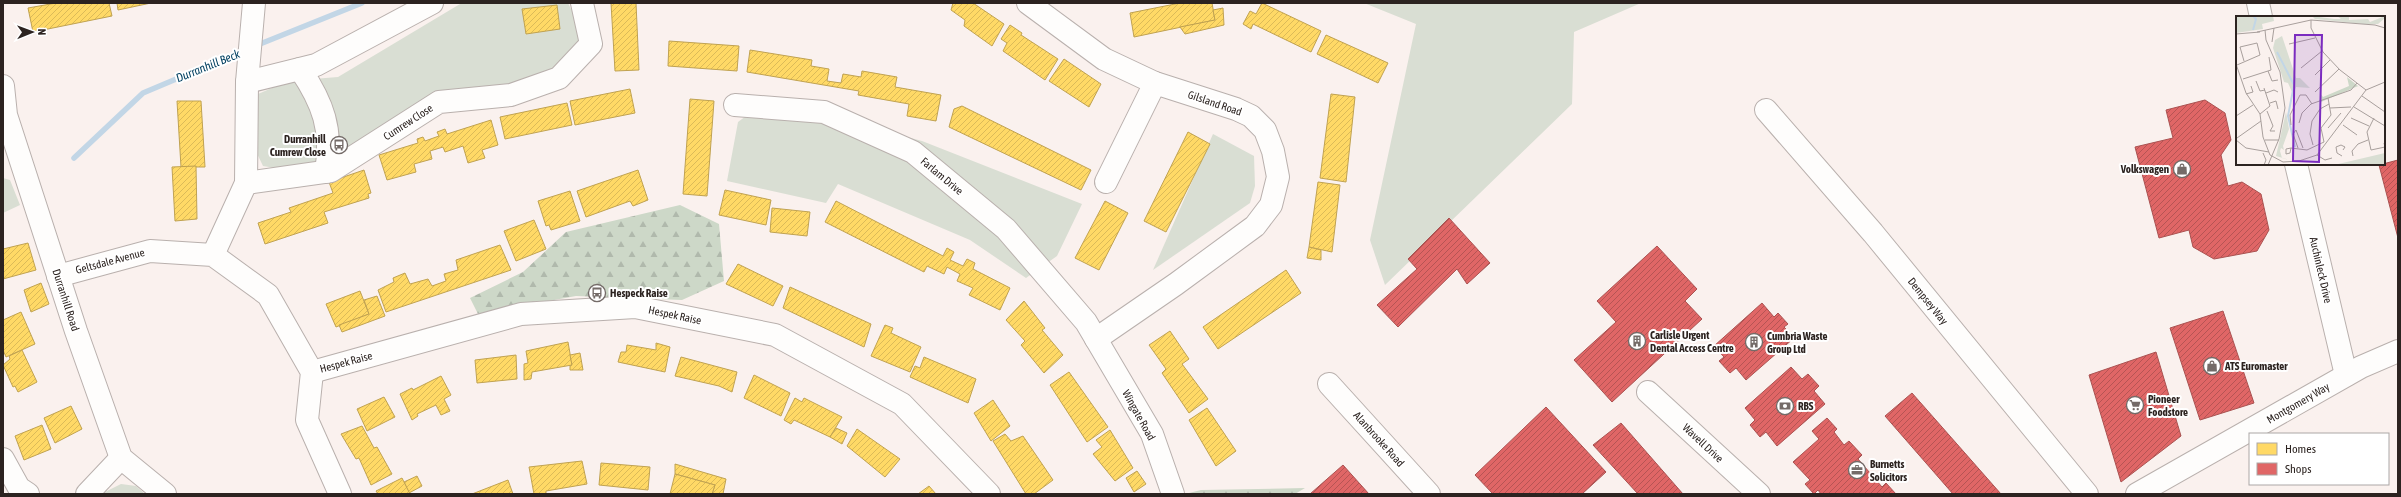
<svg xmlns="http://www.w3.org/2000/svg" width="2401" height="497" font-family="'Asap Condensed',sans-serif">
<defs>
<pattern id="forest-firs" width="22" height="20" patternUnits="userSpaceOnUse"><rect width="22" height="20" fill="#cdd8c8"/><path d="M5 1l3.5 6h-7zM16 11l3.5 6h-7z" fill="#b0b9ac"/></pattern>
<pattern id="homes-hatch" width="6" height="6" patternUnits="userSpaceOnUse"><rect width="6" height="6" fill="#ffd966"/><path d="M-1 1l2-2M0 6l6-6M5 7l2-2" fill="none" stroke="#dbba58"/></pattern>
<pattern id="shops-hatch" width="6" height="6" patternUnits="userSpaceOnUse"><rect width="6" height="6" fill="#e06666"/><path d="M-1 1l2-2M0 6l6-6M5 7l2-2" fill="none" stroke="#b65454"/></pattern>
</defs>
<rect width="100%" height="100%" fill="#faf1ee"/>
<g fill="#d9ded3">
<polygon points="466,3 568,3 580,27 586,48 528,88 444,97 328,164 293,171 263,166 249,137 251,97 288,81 338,77 460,4"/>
<polygon points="1364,3 1641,3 1574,32 1572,104 1385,285 1370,240 1416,24"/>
<polygon points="746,116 855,123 922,141 1082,204 1057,256 1026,278 970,240 838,184 826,203 727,181 738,122"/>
<polygon points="1213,134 1254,156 1255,186 1250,203 1153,270"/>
<polygon points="3,178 10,180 20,205 3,213"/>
<polygon points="121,484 136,486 145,494 101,494"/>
</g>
<g fill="url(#forest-firs)">
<polygon points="680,205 719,224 724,281 682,300 576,296 478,314 470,298 523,272 566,232"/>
<polygon points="1305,488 1295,494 1185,494 1201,490"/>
</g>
<g fill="url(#homes-hatch)" stroke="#c0a251">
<polygon points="56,3 109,3 112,16 33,32 28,8"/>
<polygon points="117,3 151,3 118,10"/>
<polygon points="611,3 636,3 639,70 615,71"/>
<polygon points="953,3 973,3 1004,24 992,46 964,26 965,20 951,10"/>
<polygon points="1180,3 1212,3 1215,20 1134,37 1130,13"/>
<polygon points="1262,3 1321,31 1311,52 1253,24 1251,29 1243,24 1250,11 1256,14"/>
<polygon points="557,5 560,29 526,34 522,9"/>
<polygon points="1223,8 1224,25 1185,34 1180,27 1215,20 1213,10"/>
<polygon points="1010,25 1022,33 1021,35 1058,59 1045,80 1003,51 1007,43 1001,39"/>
<polygon points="1326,35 1388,63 1378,83 1317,54"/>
<polygon points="669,41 739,46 737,71 668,66"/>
<polygon points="750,50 812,60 811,66 829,69 827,81 841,83 843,74 861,77 862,71 897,77 895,87 941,95 936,121 907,116 909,104 858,95 859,91 747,72"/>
<polygon points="1064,59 1101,84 1089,107 1049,81"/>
<polygon points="630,89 635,113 575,125 570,101"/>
<polygon points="1331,94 1355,97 1346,182 1320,178"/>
<polygon points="690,99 714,101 707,196 683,194"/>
<polygon points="177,101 201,101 205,167 181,167"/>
<polygon points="567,103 572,125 505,139 500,117"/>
<polygon points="962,106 1091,170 1081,190 949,127 954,109"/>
<polygon points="491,120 498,145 482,150 485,158 468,163 463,146 445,152 443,147 430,151 432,159 414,164 416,172 387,180 379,155 418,143 417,139 423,137 425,141 439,136 437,132 445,129 447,134"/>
<polygon points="1188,132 1210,144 1166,232 1144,221"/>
<polygon points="196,166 197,219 175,221 172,167"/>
<polygon points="364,170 371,193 368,194 369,198 324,212 328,223 265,244 258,223 291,212 289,208 333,193 329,182"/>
<polygon points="638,170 648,200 633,206 630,201 586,217 577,191"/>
<polygon points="1318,182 1340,185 1332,252 1309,247"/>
<polygon points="725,190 771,200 766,225 719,215"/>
<polygon points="570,191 580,221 551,230 549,225 546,226 538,201"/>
<polygon points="836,201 943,256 947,248 954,252 950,260 963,266 967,259 975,263 973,269 1010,288 1000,310 969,295 973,288 957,281 960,274 947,267 944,274 927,266 924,272 825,222"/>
<polygon points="1105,201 1128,213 1099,270 1075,258"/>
<polygon points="772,208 810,212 807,236 770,232"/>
<polygon points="534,220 546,249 516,261 504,231"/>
<polygon points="28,243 36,270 3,279 3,249"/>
<polygon points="500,245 511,270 386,312 378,290 394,282 393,278 405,273 410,284 428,279 432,286 446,281 444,274 458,270 456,260"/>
<polygon points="1309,247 1321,250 1321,260 1307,258"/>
<polygon points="738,264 783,286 773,306 726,284"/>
<polygon points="1286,270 1301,293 1218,349 1203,327"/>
<polygon points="41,283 49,304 31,312 24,290"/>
<polygon points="790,287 871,324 864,347 783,308"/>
<polygon points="360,291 369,314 336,327 326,304"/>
<polygon points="377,296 385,316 342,332 339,325 369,314 364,300"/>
<polygon points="1024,301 1045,328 1042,330 1063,355 1044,373 1021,345 1025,341 1006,320"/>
<polygon points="21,312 35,344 6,357 3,350 3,320"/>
<polygon points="885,325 893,328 891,333 921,347 910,372 871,356"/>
<polygon points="1170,331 1189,359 1182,364 1208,399 1189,413 1162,373 1166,369 1149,345"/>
<polygon points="568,342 572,365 532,372 531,379 524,380 524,364 528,363 526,351"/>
<polygon points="656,343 670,347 665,372 618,362 621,352 626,352 627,345 656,350"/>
<polygon points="22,350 37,382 18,392 15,386 13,387 3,365 10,359 9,356"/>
<polygon points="580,353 583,370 570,370 570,366 572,365 570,355"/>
<polygon points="516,355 517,379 477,383 475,360"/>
<polygon points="681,357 737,372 732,392 719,386 675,376"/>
<polygon points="924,357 976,379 968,403 910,377 915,366 920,368"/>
<polygon points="1069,372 1108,427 1087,442 1050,385"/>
<polygon points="754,375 790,393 781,416 744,398"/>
<polygon points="441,376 451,395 444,399 450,411 441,415 436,405 417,414 418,416 412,420 400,394 412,388 413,390"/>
<polygon points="384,397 395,417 367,431 357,409"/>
<polygon points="795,398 802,402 804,398 842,417 830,437 794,420 791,424 784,420"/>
<polygon points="993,400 1010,426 991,441 974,413"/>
<polygon points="71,406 82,429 55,443 44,418"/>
<polygon points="1207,408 1236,451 1216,466 1189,420"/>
<polygon points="42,425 51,449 24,460 15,436"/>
<polygon points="362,426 374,448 377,447 392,474 371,485 359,458 356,459 341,434"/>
<polygon points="836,428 847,433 842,444 830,437"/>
<polygon points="857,429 900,459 885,477 847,446"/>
<polygon points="1110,430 1133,468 1115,481 1093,454 1102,447 1096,440"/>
<polygon points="1005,434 1011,441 1023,436 1053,480 1034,494 1026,494 993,441"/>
<polygon points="582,461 587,484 546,491 546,494 534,494 529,467"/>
<polygon points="601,463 650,467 648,490 599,485"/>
<polygon points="675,464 726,479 723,494 712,494 715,485 675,474"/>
<polygon points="1137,471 1146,484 1134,492 1126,478"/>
<polygon points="675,474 715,485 712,494 670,494"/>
<polygon points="417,476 422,486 409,493 404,482"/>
<polygon points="402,478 410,494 378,494 376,491"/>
<polygon points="508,480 513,494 472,494"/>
<polygon points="929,486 936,494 918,494"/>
</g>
<g fill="url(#shops-hatch)" stroke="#aa5251">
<polygon points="2205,100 2225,113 2231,140 2221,155 2228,186 2242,182 2261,194 2269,230 2257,251 2214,259 2193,247 2189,230 2159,238 2135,147 2173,138 2166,110"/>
<polygon points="2398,160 2398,238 2379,165"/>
<polygon points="1449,218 1490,263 1467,284 1457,269 1398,327 1377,305 1417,269 1408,259"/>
<polygon points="1657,246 1697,289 1685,301 1702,319 1612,402 1574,360 1616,322 1597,301"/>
<polygon points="1762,303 1774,317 1778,313 1788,324 1784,327 1794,338 1746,380 1736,368 1730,373 1719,361 1724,357 1714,346"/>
<polygon points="2223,311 2254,403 2200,420 2170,328"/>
<polygon points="2156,352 2181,436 2121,482 2089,375"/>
<polygon points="1791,367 1802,379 1808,374 1819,386 1814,391 1825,404 1777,446 1766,432 1760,437 1750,425 1755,420 1745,408"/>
<polygon points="1912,393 2001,494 1953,494 1885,416"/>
<polygon points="1546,407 1606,472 1582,494 1493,494 1475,475"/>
<polygon points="1827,418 1837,429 1834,432 1844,445 1849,441 1862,455 1858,459 1882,487 1886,483 1896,494 1821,494 1818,490 1814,494 1805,484 1810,480 1793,462 1819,439 1812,431"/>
<polygon points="1621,423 1683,494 1638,494 1593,445"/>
<polygon points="1343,465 1369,494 1310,494"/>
</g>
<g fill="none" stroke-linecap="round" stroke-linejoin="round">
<g stroke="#c2d6e6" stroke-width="5.5">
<polyline points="255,46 362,3"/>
<polyline points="74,158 143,93 245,50"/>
</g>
<g stroke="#b9b0ad" stroke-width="24">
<g id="minor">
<polyline points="1028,3 1104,59 1155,83 1236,109 1251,116 1265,130 1273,151 1278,177 1271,205 1255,226 1176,284 1096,339"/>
<polyline points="2258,3 2261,17"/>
<path d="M 300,69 C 323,103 333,130 326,172"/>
<polyline points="247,82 316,65 432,3"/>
<polyline points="3,86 6,115 76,331 121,458 165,494"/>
<polyline points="735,105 824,112 913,152 1006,229 1086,322 1152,434 1173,494"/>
<polyline points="1766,110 1873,233 2087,494"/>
<polyline points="2296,164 2346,375"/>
<polyline points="1106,182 1155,83"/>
<polyline points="246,183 331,171 439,102 511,95 559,78 591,44 582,3"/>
<polyline points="213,255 246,183 247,82 254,3"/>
<polyline points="58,276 150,251 213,255 268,295 312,372 307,420 340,494"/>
<polyline points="312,372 521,314 635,307 775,335 902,404 989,494"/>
<polyline points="1329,384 1429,494"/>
<polyline points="1648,392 1759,494"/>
<polyline points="3,459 19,488 28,494"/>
<polyline points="87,494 121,458"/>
<polyline points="2137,494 2361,367 2398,351"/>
</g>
</g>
<use href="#minor" stroke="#fefdfc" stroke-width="22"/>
</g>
<defs>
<g id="bus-ring" transform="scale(0.9)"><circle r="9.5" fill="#fff" stroke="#746b68" stroke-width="1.5"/><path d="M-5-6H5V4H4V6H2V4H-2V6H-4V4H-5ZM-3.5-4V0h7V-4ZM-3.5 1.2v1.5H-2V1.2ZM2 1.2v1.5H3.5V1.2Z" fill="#746b68"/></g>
<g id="shop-ring" transform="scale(0.9)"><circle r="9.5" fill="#fff" stroke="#746b68" stroke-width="1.5"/><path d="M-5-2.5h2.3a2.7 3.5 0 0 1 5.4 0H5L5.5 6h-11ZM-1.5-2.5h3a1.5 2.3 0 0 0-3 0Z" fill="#746b68"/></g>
<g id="building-ring" transform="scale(0.9)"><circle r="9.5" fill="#fff" stroke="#746b68" stroke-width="1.5"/><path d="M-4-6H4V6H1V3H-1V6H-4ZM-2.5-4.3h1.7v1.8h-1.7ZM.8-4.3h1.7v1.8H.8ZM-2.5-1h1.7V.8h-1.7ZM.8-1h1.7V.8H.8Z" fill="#746b68"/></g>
<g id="supermarket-ring" transform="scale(0.9)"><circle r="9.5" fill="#fff" stroke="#746b68" stroke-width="1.5"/><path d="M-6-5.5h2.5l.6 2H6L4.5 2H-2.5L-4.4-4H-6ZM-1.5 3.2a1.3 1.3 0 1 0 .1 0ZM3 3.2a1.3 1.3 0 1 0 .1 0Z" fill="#746b68"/></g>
<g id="bank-ring" transform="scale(0.9)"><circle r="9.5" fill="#fff" stroke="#746b68" stroke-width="1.5"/><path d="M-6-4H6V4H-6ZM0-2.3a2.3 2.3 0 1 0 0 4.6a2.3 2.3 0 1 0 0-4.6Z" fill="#746b68"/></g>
<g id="office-ring" transform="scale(0.9)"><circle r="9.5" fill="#fff" stroke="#746b68" stroke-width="1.5"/><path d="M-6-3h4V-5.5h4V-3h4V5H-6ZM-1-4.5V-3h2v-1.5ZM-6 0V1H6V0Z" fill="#746b68"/></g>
</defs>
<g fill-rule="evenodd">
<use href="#bus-ring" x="339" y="145"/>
<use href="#shop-ring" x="2182" y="169"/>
<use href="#bus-ring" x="597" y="293"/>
<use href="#building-ring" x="1637" y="341"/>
<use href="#building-ring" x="1754" y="342"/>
<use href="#shop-ring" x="2212" y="366"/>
<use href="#supermarket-ring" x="2135" y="405"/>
<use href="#bank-ring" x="1785" y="406"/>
<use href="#office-ring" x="1857" y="470"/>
</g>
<g text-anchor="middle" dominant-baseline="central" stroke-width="4" stroke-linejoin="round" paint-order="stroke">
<g font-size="11" fill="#2c2320" stroke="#fff">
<text transform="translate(1215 103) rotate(19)">Gilsland Road</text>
<text transform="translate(408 122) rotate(-33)">Cumrew Close</text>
<text transform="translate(942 176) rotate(40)">Farlam Drive</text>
<text transform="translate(110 261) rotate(-15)">Geltsdale Avenue</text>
<text transform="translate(2321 270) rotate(77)">Auchinleck Drive</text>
<text transform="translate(66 300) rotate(72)">Durranhill Road</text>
<text transform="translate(1928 301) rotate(51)">Dempsey Way</text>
<text transform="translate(675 315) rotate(12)">Hespek Raise</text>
<text transform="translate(346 362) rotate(-15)">Hespek Raise</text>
<text transform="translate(2298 403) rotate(-30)">Montgomery Way</text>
<text transform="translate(1139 415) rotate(61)">Wingate Road</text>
<text transform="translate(1379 439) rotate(48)">Alanbrooke Road</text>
<text transform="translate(1703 443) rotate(43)">Wavell Drive</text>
</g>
<g font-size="11" font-weight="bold" fill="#2c2320" stroke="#fff" text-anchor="start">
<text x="326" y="139" text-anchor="end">Durranhill<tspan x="326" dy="13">Cumrew Close</tspan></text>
<text x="2169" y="169" text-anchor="end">Volkswagen</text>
<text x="610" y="293">Hespeck Raise</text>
<text x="1650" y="335">Carlisle Urgent<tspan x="1650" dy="13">Dental Access Centre</tspan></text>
<text x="1767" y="336">Cumbria Waste<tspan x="1767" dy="13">Group Ltd</tspan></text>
<text x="2225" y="366">ATS Euromaster</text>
<text x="2148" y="399">Pioneer<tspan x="2148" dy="13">Foodstore</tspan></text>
<text x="1798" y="406">RBS</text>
<text x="1870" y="464">Burnetts<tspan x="1870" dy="13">Solicitors</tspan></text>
</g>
<g font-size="12" font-style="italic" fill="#054262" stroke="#fff">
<text transform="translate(208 66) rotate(-22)">Durranhill Beck</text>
</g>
</g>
<g transform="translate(2236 16)">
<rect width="149" height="149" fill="#faf1ee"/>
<path d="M 0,0 L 37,0 L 38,5 L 26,8 L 27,13 L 0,17 ZM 76,0 L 98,3 L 105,3 L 101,0 L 113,0 L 113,4 L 132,3 L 134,6 L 149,0 L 149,2 L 142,8 L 127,8 L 79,3 ZM 46,20 L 60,62 L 64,62 L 74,72 L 60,71 L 57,78 L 52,67 L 48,66 L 37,32 L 39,24 ZM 50,96 L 53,113 L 47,130 L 48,134 L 45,132 L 44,135 L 46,142 L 57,145 L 40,140 ZM 149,137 L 149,149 L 98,149 Z" fill="#d9ded3"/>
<path d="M 111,61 L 128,75 L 122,70 L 85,86 L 84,77 L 87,81 L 113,70 Z" fill="#cdd8c8"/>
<path fill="none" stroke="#c2d6e6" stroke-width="2" d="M 17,14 L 20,3 L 17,0M 41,36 L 58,69 L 52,100 L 59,131"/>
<path fill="none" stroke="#a89f9c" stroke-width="1" d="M 75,4 L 75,12 L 87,36 L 104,54 L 130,74M 29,14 L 30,24 L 44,56 L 49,92 L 43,123 L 32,149M 21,16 L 75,4 L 139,9 L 149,12M 0,18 L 24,16M 36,26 L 38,12M 53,28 L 79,22M 0,48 L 10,77 L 24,98 L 27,121 L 34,139 L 47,146 L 63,145 L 81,139 L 130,74 L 149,66M 1,49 L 24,39 L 21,27 L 4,31 L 8,45M 65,52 L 86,35M 32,55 L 36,65 L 42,64M 79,59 L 94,44M 7,63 L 35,54 L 33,41M 20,65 L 24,75 L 29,74M 79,76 L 103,53M 30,77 L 38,74 L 42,76M 10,78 L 17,76 L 15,70M 126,80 L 149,96M 34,87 L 40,85 L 42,93M 118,91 L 149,110M 94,92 L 115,91M 31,95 L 37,110 L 34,115 L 39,115M 24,98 L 34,90 L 28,72M 0,100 L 17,89M 115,102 L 133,110M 138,102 L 131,116 L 135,134 L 149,131 L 148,127M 63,107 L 66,97 L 75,88 L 115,74 L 121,67M 55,109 L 54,99 L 64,79 L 70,79 L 76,88M 107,109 L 121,119M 92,112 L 105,97M 1,122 L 25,105M 0,124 L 10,132 L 33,136M 29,124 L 43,124M 77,129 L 74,118 L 76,105 L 84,93 L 93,88M 55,132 L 54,137 L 50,138 L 50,133 L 55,132 L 71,134M 62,132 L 57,118 L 60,114 L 67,132M 71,134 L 88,126 L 85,112 L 95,99 L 92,82M 27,137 L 30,144 L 28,149M 81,139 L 89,144 L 96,142M 106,140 L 101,137 L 100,131 L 105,129 L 109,131 L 107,134M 117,140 L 116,135 L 122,128 L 132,124"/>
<path fill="#7b2cbf" fill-opacity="0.15" stroke="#7b2cbf" stroke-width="2" d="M 59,19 L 86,19 L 83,146 L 57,145 Z"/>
<rect width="149" height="149" fill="none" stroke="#2c2320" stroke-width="2"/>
</g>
<rect width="2401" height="497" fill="none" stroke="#2c2320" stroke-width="8"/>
<rect x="2249" y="433" width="140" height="52" fill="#ffffff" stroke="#aba7a6"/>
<rect x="2257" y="443" width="20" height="12" fill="#ffd966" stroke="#aba7a6"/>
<text x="2285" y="453" font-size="12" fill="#2c2320">Homes</text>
<rect x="2257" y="463" width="20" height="12" fill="#e06666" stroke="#aba7a6"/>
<text x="2285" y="473" font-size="12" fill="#2c2320">Shops</text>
<g transform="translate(32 32) rotate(89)" stroke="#ffffff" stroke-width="3" paint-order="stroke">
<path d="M0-3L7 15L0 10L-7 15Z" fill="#2c2320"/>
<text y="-6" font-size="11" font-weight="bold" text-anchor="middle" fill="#2c2320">N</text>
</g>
</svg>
